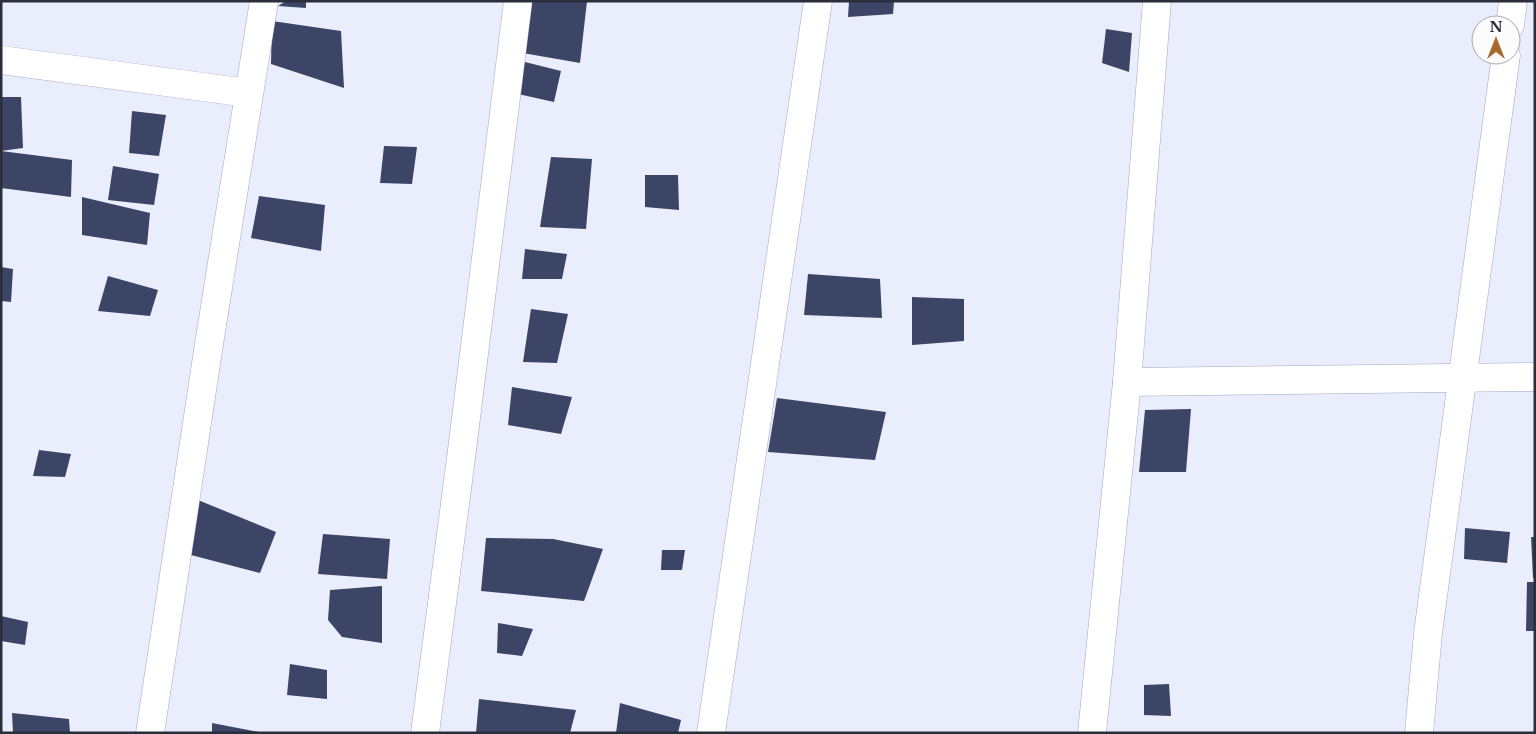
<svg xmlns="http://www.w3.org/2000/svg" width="1536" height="734" font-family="'Libre Baskerville',serif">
<rect width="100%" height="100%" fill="#eaeefc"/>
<g fill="#3d4567">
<polygon points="286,1 306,1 306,8 278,6"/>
<polygon points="526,1 587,1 580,63 517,52"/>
<polygon points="849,1 894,1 893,14 848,17"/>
<polygon points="272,21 341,31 344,88 271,64"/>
<polygon points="1106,29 1132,33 1129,72 1102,63"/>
<polygon points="513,59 561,71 554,102 509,92"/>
<polygon points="1,97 21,97 23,148 1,151"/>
<polygon points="132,111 166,115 159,156 129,153"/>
<polygon points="384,146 417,147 412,184 380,183"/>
<polygon points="1,151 72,160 71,197 1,188"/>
<polygon points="551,157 592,159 586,229 540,227"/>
<polygon points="113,166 159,174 154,205 108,200"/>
<polygon points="645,175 678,175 679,210 645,207"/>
<polygon points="259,196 325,205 321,251 251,238"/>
<polygon points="82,197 150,213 147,245 82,235"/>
<polygon points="525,249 567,254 562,279 522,279"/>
<polygon points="1,267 13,269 11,302 1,301"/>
<polygon points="808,274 880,279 882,318 804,315"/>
<polygon points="108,276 158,290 150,316 98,311"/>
<polygon points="912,297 964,299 964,341 912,345"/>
<polygon points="531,309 568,314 557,363 523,362"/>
<polygon points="512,387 572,397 561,434 508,425"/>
<polygon points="777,398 886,412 875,460 768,452"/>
<polygon points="1191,409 1186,472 1139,472 1145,410"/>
<polygon points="39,450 71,454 65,477 33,476"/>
<polygon points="198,500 276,532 260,573 191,555"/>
<polygon points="1465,528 1510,532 1507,563 1464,559"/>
<polygon points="323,534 390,539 387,579 318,574"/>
<polygon points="1531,537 1535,537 1535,578 1533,578"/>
<polygon points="486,538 553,539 603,549 584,601 481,591"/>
<polygon points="662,550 685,550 682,570 661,570"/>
<polygon points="1527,582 1535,582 1535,631 1526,631"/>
<polygon points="382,586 382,643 342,637 328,620 330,590"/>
<polygon points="1,616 28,622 25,645 1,641"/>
<polygon points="498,623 533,629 522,656 497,653"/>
<polygon points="290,664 327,670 327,699 287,695"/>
<polygon points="1169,684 1171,716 1144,715 1144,685"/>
<polygon points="479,699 576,710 570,733 476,733"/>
<polygon points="620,703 681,720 678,733 616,733"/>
<polygon points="12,713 69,719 70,733 13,733"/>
<polygon points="212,723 259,732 259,733 212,733"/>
</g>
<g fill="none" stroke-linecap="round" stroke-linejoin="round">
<g stroke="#9fa7c8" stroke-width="29">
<g id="street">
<polyline points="1510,25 1513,1"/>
<polyline points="1,60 248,93"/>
<polyline points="1127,382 1535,377"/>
<polyline points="150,733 209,344 264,1"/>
<polyline points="425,733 461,458 518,1"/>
<polyline points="711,733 818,1"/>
<polyline points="1092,733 1127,382 1157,1"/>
<polyline points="1419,733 1428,633 1506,55"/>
</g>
</g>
<use href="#street" stroke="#fff" stroke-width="28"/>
</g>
<rect width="1536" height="734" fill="none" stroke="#2a2d3a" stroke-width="5"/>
<g transform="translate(1496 40)"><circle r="24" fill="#fcfcfc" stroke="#a8a9ae"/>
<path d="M0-4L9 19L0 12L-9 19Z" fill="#a76c2d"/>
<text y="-8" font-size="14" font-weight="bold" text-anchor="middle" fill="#2a2d3a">N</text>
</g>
</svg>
